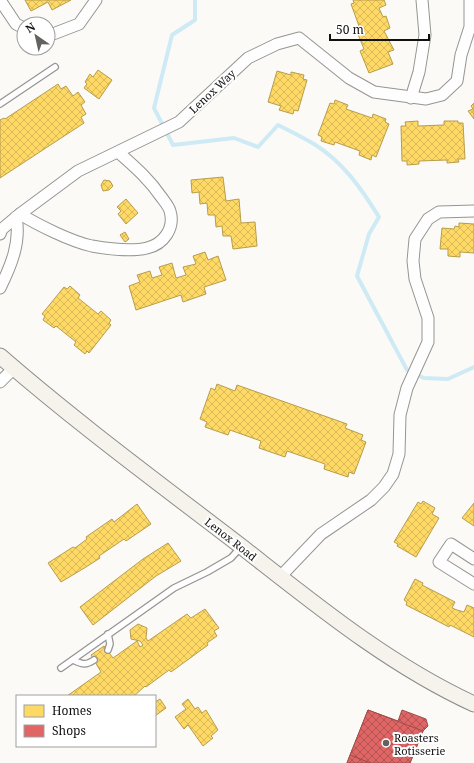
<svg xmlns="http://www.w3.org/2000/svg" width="474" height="763" font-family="'Noto Serif',serif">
<defs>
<pattern id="homes-cross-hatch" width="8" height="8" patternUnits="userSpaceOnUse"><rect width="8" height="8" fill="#ffd966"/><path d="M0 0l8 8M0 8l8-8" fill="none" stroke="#dab957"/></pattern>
<pattern id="shops-cross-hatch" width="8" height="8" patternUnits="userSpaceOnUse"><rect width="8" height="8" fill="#e06666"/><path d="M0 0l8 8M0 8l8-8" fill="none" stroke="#b45353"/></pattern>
</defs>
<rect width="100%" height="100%" fill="#fbfaf6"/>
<g fill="url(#homes-cross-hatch)" stroke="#b79d4c">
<polygon points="25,0 71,0 52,10 48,2 31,11"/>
<polygon points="353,0 384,0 386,5 379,8 383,17 386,16 390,28 384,31 394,50 388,52 393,64 369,73 360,51 364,49 355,27 359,26 351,4 354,3"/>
<polygon points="98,70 112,80 99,99 84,88 87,84 85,82 90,74 93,77"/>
<polygon points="277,71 291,75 291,72 304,75 303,79 307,80 298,111 294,110 293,114 279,110 281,106 268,102"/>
<polygon points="58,84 61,89 66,86 73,96 78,92 85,102 81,105 86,114 81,117 84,123 0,178 0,120 4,118 5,119"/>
<polygon points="335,100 348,105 346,109 372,118 373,114 386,119 385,122 389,124 376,157 372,155 371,160 359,155 360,151 335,142 334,145 321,141 322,137 318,135 330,103 334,104"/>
<polygon points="474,103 474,119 468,111 473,109 471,106"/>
<polygon points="418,121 418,126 444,125 444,121 458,121 458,123 463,123 465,159 458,159 459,162 447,163 447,160 419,161 419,164 407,165 407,161 402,161 401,126 406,126 405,122"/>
<polygon points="223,177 226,201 239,199 241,223 255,222 257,246 233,249 231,236 223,236 222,226 216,227 215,215 208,215 207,203 200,204 199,192 192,193 191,180"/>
<polygon points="104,180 110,181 113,186 109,190 103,191 101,185"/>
<polygon points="126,199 138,213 126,224 118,214 121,211 117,207"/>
<polygon points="459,223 474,224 474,253 460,252 460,257 448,256 448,249 440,249 442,228 454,229 455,226 459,227"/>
<polygon points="125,232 129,239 125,242 120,235"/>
<polygon points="205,252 208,260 218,256 226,280 204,287 206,294 183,302 181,295 136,310 129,286 140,282 137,275 150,271 152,278 162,275 159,267 172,263 176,278 186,275 183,267 196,264 193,256"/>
<polygon points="70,286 80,295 78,298 98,314 101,311 111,320 109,323 111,325 89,353 87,351 85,354 74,345 76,342 56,326 54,328 43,320 45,316 42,314 64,287 67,289"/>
<polygon points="217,384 235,391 237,385 347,424 345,428 363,435 361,440 366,442 354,474 349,472 348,477 324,469 325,464 287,451 285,457 259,448 261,441 230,430 228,435 205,427 207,422 200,419 211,388 215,390"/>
<polygon points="423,501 435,508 432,514 439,518 416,557 397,546 398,544 394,542 418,502 421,504"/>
<polygon points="474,503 474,526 462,518"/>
<polygon points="137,504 151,524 126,541 124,539 99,556 100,558 86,567 61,582 48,563 73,547 75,548 87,539 86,537 112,519 114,522"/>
<polygon points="168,543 181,561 156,576 93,625 80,607 143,559"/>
<polygon points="415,579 423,583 422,585 455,602 452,608 457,610 464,612 467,605 474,608 474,637 450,625 449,627 406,605 407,602 404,600"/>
<polygon points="205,609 219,628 214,631 217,636 207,643 208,645 171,672 169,670 146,687 145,686 134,696 67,696 101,672 91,655 104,646 113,658 137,641 140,647 143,645 140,641 131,639 130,630 138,624 147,628 146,638 148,641 187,614 191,618"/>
<polygon points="160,699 166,708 155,716 155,702"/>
<polygon points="188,699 195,709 198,707 202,713 206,710 218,730 211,736 213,738 203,746 188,725 184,729 175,717 186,709 182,704"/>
</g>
<g fill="url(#shops-cross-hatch)" stroke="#a24c4c">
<polygon points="368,710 398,721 402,710 426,719 428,726 423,731 410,763 347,763"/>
<polygon points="368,710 423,731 410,763 370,763 350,755"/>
<polygon points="350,755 370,763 347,763"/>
</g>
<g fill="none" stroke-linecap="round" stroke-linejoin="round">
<path stroke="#ceeaf5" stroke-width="4" d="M 195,0 L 195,20 L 172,35 L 154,108 L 173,145 L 234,138 L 258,147 L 278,125 C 290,131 302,137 314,144 C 343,162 361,188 379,217 L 369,234 L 357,276 L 407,370 L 424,378 L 448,379 L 474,367"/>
<g stroke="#969594" stroke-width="8">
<g id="lane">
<polyline points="0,104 55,67"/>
<polyline points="108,650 110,644 108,634"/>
<path d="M 73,660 C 82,664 85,666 94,660"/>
<polyline points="61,668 174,588 207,572 231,558 241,547"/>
</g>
</g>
<g stroke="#969594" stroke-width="13">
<g id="street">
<polyline points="0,0 16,24 24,28"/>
<polyline points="48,34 53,34 79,24 96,0"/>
<polyline points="411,98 419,72 425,35 422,0"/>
<path d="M 20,214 C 38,225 72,242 92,246 C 109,249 131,252 147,248 C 164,244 175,228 170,211 C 169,207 165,202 162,198 C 149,179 135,167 118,152"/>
<polyline points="0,234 2,229 20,214 78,171 179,122 248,58 277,44 299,38 349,78 374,92 426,99 442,95 457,81 461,55 470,27 470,0"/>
<path d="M 0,288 C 11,266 21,242 16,217"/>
<polyline points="0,382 14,368"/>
<polyline points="474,559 451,544 439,562 474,584"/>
<polyline points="280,577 321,534 371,500 384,487 393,474 399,454 400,415 407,388 428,342 428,318 415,279 413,261 415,239 428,219 439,212 474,211"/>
</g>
</g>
<g stroke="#8c8c8a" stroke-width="17">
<path id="secondary" d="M 0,356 C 77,423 160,484 242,547 C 315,604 389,665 474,704"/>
</g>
<use href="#lane" stroke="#fefefe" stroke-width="5.5"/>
<use href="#street" stroke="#fefefe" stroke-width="11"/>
<use href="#secondary" stroke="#f5f3eb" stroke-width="15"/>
</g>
<circle fill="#626260" stroke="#fff" stroke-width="1.5" cx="386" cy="743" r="4"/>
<g text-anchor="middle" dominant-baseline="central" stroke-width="4" stroke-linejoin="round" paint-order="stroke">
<g font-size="11" fill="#101010" stroke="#fff">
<text transform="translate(212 91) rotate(-43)">Lenox Way</text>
<text transform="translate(231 539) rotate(38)">Lenox Road</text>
</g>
<g font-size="11" fill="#101010" stroke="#fff" text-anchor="start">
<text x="394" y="737">Roasters<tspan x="394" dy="13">Rotisserie</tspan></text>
</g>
</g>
<rect x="16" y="695" width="140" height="52" fill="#ffffff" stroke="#9f9f9f"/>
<rect x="24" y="705" width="20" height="12" fill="#ffd966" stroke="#9f9f9f"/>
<text x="52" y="715" font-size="12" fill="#101010">Homes</text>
<rect x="24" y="725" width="20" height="12" fill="#e06666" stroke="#9f9f9f"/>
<text x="52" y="735" font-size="12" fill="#101010">Shops</text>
<g transform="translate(36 36) rotate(326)"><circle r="19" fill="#ffffff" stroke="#9f9f9f"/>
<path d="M0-3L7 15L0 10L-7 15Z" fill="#626260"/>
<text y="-6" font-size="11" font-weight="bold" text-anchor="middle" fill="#101010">N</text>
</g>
<path d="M330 34v6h99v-6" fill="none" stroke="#101010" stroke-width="2"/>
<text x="336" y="34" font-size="12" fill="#101010" stroke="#ffffff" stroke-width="3" paint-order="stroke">50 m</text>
</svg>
